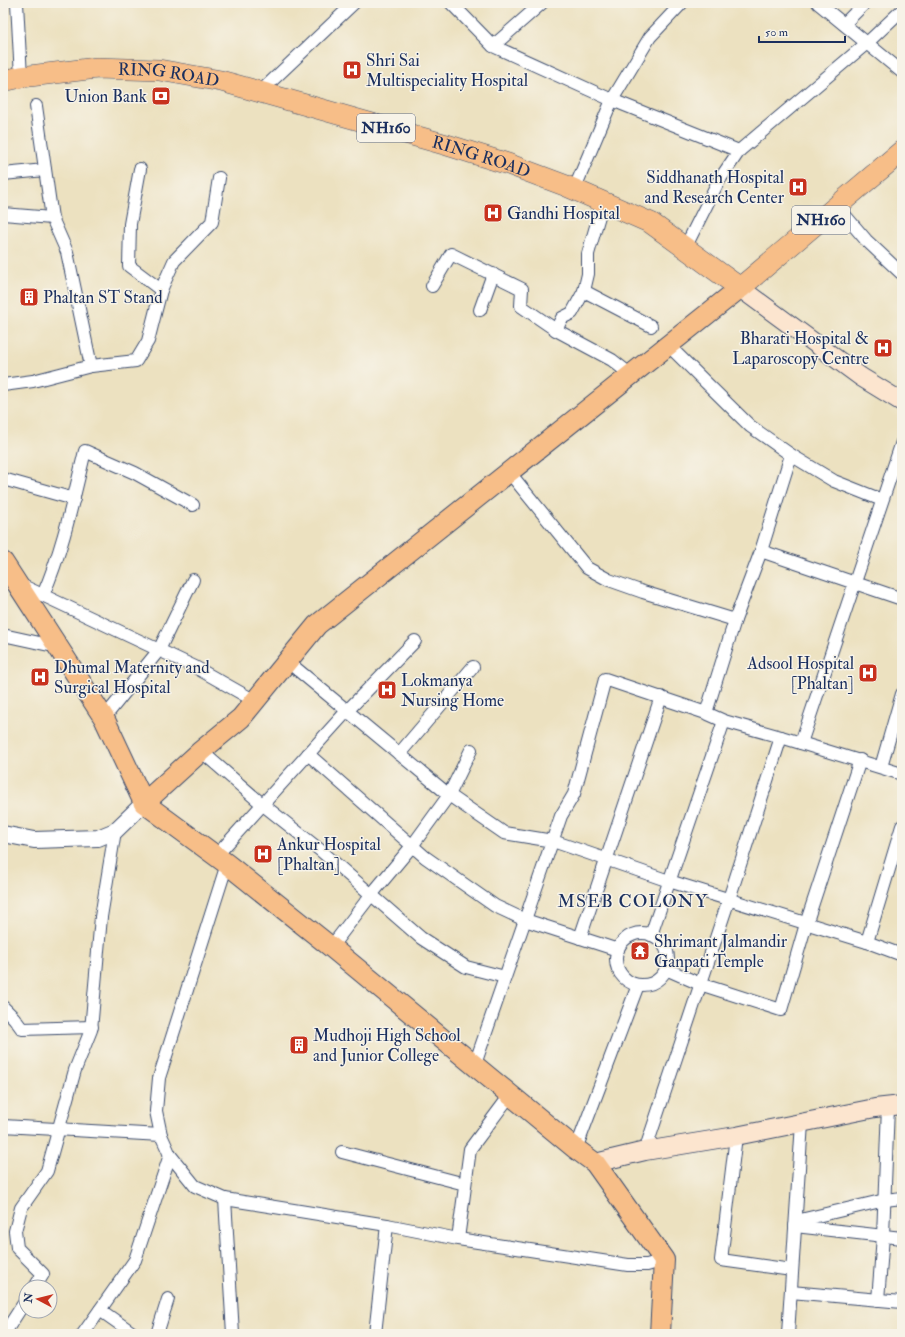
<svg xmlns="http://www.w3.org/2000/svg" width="905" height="1337" font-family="'IM FELL Double Pica',serif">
<rect width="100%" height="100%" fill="#f7f3e8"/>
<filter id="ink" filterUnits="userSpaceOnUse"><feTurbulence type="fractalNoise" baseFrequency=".025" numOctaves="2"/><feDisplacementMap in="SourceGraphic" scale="8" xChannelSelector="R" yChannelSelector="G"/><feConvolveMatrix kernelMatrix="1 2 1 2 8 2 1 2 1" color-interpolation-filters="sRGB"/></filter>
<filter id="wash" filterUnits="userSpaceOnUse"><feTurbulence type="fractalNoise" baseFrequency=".012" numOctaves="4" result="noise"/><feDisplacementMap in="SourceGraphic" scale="16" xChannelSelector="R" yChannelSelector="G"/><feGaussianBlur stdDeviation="0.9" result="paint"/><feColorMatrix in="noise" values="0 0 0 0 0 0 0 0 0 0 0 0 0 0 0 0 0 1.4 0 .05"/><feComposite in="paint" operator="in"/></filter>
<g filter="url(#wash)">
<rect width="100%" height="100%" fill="#ece1c0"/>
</g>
<g filter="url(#ink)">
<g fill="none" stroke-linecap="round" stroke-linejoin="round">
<g stroke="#3a4a6d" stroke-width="14">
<g id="minor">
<polyline points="17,3 21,77"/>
<polyline points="451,3 493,46 612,100 739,151"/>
<polyline points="818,3 902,72"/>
<polyline points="844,24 865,3"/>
<polyline points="493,46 542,3"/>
<polyline points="260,92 354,3"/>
<polyline points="36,106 52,218"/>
<polyline points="3,174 45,170"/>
<polyline points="574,190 612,100 650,37 682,3"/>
<polyline points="837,206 866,240 901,273"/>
<polyline points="3,214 52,218 67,252 91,366 33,381 3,385"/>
<polyline points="685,248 718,182 739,151 867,43 902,10"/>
<polyline points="432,286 451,254 522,289 521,306 556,330 612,360 631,375"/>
<polyline points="161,290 174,261 212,222 219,178"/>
<polyline points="584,291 651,326"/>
<polyline points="480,310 493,274"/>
<polyline points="556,330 562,318 572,313 584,291 588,274 588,254 603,202"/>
<polyline points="668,345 750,426 791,455 834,481 882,500"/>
<polyline points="91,366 136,361 148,341 161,290 129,266 130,224 140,169"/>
<polyline points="509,472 587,568 609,580 643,592 735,620"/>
<polyline points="3,479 74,499"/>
<polyline points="761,551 902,599"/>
<polyline points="19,584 195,667 255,701"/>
<path d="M 43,595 C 63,549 73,500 85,451 L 135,473 L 193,505"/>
<polyline points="3,635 58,647"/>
<polyline points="287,661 449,795 504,833 553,841 669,881 867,942 902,955"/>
<polyline points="706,713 735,620 761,551 791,455"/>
<polyline points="104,718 159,650 193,580"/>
<polyline points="801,743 902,442"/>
<polyline points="201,751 262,804 320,850 421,938 466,967 505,977"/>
<polyline points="308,754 425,857 495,906 525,920 618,950"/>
<polyline points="399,754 473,667"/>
<polyline points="881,767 902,694"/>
<polyline points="216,856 347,711 415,641"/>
<polyline points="227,864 159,1078 156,1111 161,1135 170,1155 195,1186 225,1199 387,1225 458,1239 628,1265 647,1265 664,1260"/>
<circle cx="642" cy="959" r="26"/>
<polyline points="651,935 724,721"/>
<polyline points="580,938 661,697"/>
<polyline points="867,942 902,826"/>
<polyline points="331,947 371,895 412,846 449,795 471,750"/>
<polyline points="666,969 700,984 781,1010 806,924 860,760"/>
<polyline points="3,1007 14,1018 22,1029 92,1027"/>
<polyline points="475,1064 561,816 574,794 605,679 706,713 724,721 781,737 902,774"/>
<polyline points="3,1126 161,1135"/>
<polyline points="736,1136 721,1260 792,1270"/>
<polyline points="576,1149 638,985"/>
<polyline points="645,1151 729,899 781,737"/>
<polyline points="342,1152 465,1184"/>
<polyline points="225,1199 233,1334"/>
<polyline points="796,1221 885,1200 902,1198"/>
<polyline points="795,1226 902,1238"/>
<polyline points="458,1239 470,1149 511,1094"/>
<polyline points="35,1287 43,1274 17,1248 15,1231 21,1208 47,1171 75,1070 91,1030 101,917 115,831"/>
<polyline points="791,1292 902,1302"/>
<polyline points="878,1300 883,1236 888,1107"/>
<polyline points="100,1310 134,1334"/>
<polyline points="4,1334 26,1300"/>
<polyline points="83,1334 135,1260 170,1155"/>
<polyline points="157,1334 168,1299"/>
<polyline points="375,1334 387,1225"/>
<polyline points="788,1334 802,1123"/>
</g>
</g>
<g stroke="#3a4a6d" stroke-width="18">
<polyline id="tertiary" points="3,834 34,840 98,838 115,831 144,803"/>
</g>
<g stroke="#3a4a6d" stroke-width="20">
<g id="secondary">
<polyline points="740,288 861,377 902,402"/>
<polyline points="595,1163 645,1151 736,1136 875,1108 902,1105"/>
</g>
</g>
<g stroke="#3a4a6d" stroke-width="22">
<g id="primary">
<polyline points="3,562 104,718 144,803 227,864 331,947 576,1149 595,1163 664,1260 660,1334"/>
<polyline points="144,803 201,751 241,718 317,625 740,288"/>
</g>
</g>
<g stroke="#3a4a6d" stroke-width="22">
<g id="trunk">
<path id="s1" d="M 3,81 L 21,77 L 97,68 L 159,70 L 221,81 L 260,92 L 447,145 L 508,164 L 564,185 L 651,223 L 740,288 L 902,151"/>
</g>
</g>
<use href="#minor" stroke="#fff" stroke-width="12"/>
<use href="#tertiary" stroke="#fff" stroke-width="16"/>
<use href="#secondary" stroke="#fce5cf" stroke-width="18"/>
<use href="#primary" stroke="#f7be88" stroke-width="20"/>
<use href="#trunk" stroke="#f7be88" stroke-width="21"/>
</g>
</g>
<defs>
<g id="hospital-square" transform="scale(1)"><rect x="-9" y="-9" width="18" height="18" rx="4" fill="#c8321e" stroke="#f7f3e8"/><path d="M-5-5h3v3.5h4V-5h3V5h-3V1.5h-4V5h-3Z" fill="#fff"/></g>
<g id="bank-square" transform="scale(1)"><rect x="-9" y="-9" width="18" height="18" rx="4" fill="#c8321e" stroke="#f7f3e8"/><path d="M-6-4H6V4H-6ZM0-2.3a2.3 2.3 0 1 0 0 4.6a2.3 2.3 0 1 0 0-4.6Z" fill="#fff"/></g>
<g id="building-square" transform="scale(1)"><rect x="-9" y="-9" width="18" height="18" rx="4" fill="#c8321e" stroke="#f7f3e8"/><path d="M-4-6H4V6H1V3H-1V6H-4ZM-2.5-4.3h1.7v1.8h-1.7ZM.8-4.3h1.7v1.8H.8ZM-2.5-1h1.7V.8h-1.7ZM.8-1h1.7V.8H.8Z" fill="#fff"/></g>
<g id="temple-square" transform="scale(1)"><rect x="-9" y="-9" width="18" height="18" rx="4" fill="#c8321e" stroke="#f7f3e8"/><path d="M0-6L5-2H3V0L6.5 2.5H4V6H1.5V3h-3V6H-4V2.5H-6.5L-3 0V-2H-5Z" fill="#fff"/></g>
</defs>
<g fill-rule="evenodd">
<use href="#hospital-square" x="352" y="70"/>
<use href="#bank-square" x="161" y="96"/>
<use href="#hospital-square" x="798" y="187"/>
<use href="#hospital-square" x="493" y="213"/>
<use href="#building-square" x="29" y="297"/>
<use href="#hospital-square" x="883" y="348"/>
<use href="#hospital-square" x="868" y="673"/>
<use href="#hospital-square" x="40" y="677"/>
<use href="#hospital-square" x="387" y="690"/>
<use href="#hospital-square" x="263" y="854"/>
<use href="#temple-square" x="640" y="951"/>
<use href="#building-square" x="299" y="1045"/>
</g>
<g text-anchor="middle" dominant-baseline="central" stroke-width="3" stroke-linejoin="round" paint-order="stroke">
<g fill="#f7f3e8" stroke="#5d6a87" stroke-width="1">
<rect x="357" y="114" width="58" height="28" rx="3"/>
<rect x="792" y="206" width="58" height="28" rx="3"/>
</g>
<g font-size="16" font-weight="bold" fill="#1b2f5e">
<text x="386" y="128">NH160</text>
<text x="821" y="220">NH160</text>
</g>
<g font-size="17" fill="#1b2f5e" stroke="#f7f3e8" text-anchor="start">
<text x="366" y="60">Shri Sai<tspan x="366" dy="20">Multispeciality Hospital</tspan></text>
<text x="147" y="96" text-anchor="end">Union Bank</text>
<text x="784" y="177" text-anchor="end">Siddhanath Hospital<tspan x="784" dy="20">and Research Center</tspan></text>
<text x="507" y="213">Gandhi Hospital</text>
<text x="43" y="297">Phaltan ST Stand</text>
<text x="869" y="338" text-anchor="end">Bharati Hospital &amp;<tspan x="869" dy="20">Laparoscopy Centre</tspan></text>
<text x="854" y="663" text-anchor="end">Adsool Hospital<tspan x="854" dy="20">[Phaltan]</tspan></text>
<text x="54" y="667">Dhumal Maternity and<tspan x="54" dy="20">Surgical Hospital</tspan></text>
<text x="401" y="680">Lokmanya<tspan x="401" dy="20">Nursing Home</tspan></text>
<text x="277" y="844">Ankur Hospital<tspan x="277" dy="20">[Phaltan]</tspan></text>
<text x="654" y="941">Shrimant Jalmandir<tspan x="654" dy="20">Ganpati Temple</tspan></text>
<text x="313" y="1035">Mudhoji High School<tspan x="313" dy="20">and Junior College</tspan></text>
</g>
<g font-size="17" fill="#1b2f5e" stroke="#f7f3e8">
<text stroke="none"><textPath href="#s1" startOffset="167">RING ROAD</textPath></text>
<text stroke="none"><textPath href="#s1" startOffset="491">RING ROAD</textPath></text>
</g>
<g font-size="18" letter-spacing="1" fill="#1b2f5e" stroke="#f7f3e8">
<text x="633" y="901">MSEB COLONY</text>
</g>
</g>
<rect width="905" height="1337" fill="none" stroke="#f7f3e8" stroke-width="16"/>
<g transform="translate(38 1299) rotate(277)"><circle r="19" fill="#f7f3e8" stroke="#9fa5b1"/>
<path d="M0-3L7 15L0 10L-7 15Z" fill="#c8321e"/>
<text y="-6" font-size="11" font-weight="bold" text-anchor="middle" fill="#1b2f5e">N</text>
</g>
<path d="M759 36v6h86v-6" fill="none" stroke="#1b2f5e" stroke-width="2"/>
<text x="765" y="36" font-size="12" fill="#1b2f5e" stroke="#f7f3e8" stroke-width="3" paint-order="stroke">50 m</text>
</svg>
